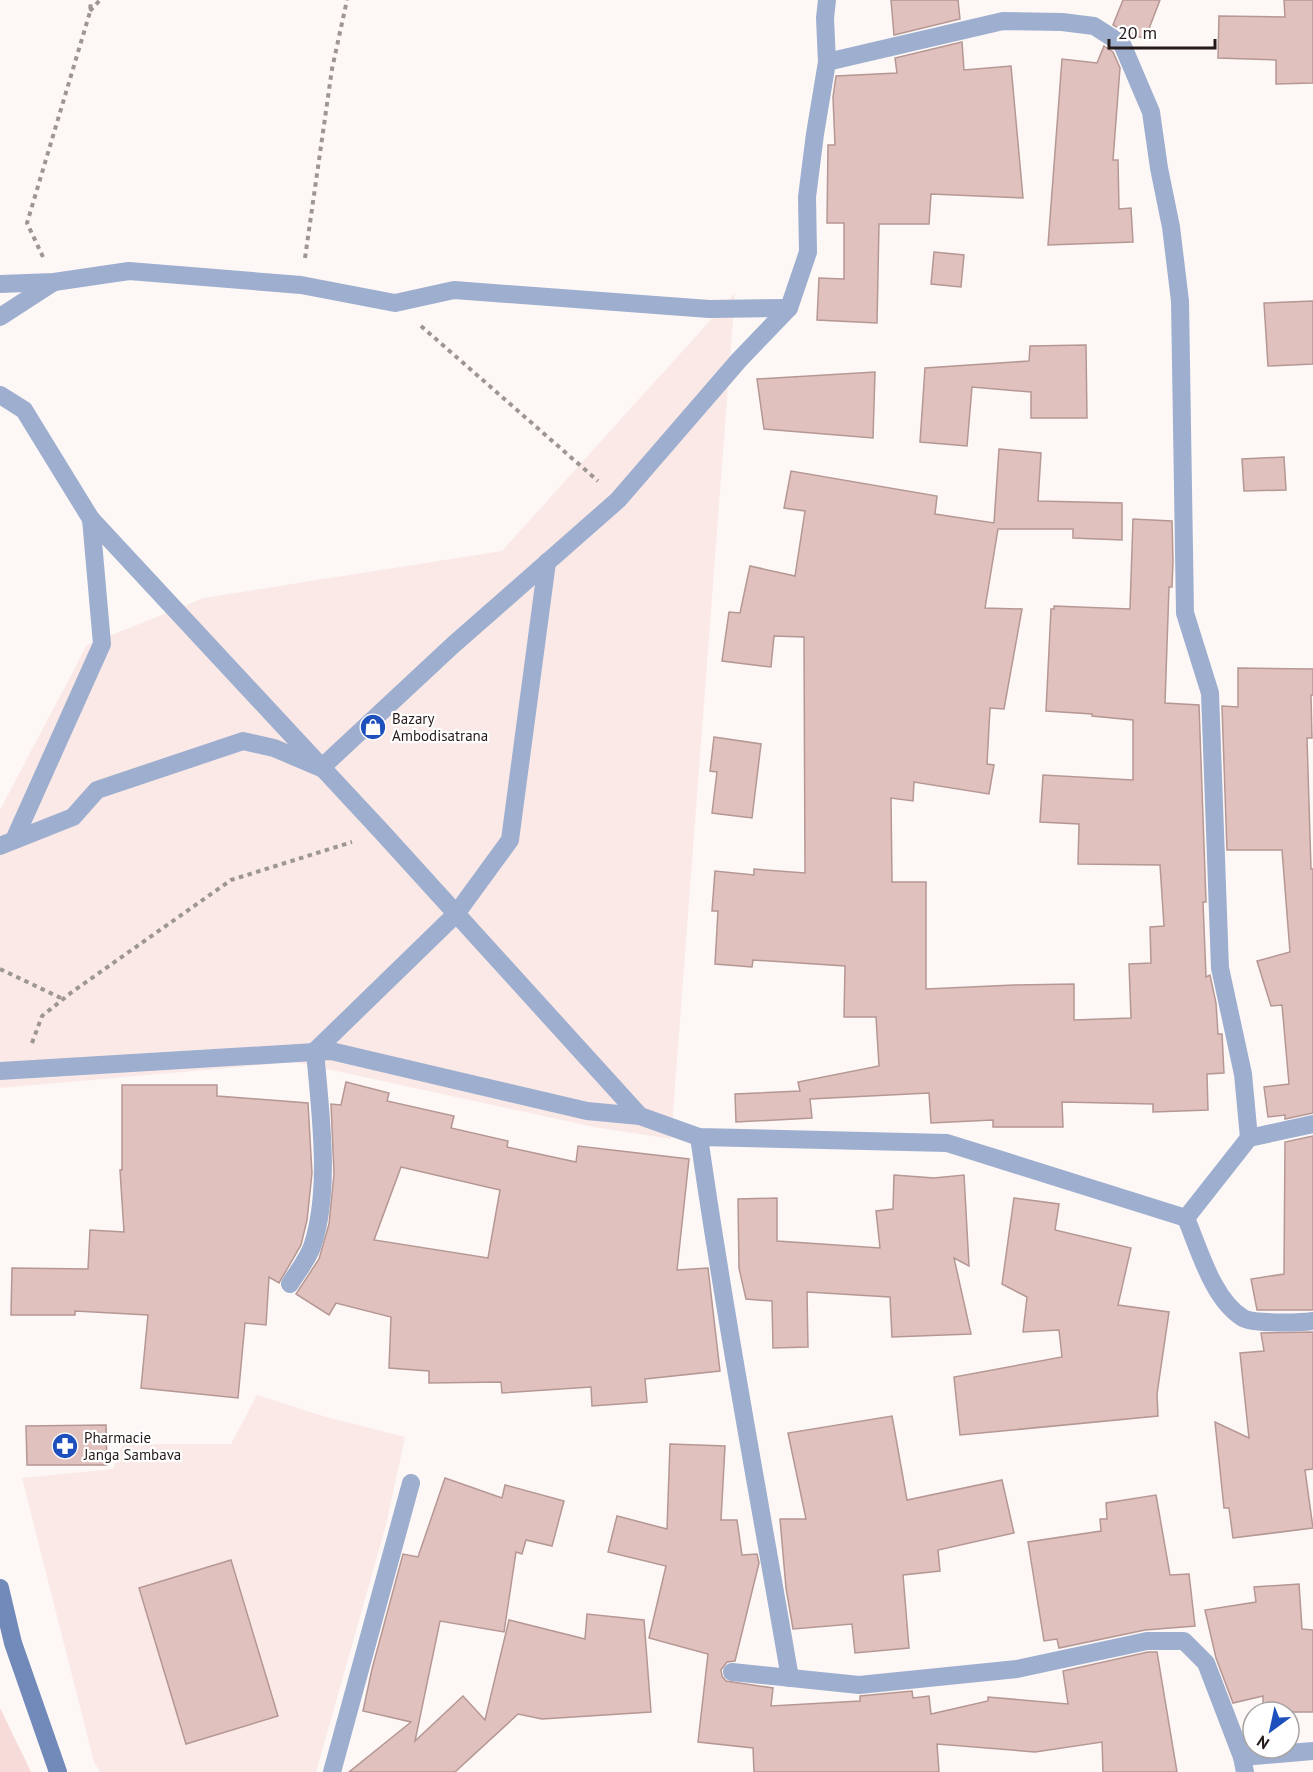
<svg xmlns="http://www.w3.org/2000/svg" width="1313" height="1772" font-family="'PT Sans',sans-serif">
<rect width="100%" height="100%" fill="#fdf7f6"/>
<g fill="#fae9e7">
<polygon points="735,293 671,1139 594,1127 295,1062 0,1088 0,810 87,645 204,598 502,551"/>
<polygon points="257,1395 326,1417 405,1437 386,1525 316,1772 100,1772 94,1762 22,1478 113,1469 123,1444 231,1444"/>
</g>
<polygon fill="#f6dbd8" points="0,1708 31,1772 0,1772"/>
<g fill="#e1c1be" stroke="#b59794" stroke-width="1.5" fill-rule="evenodd">
<polygon points="891,0 958,0 960,19 894,35"/>
<polygon points="1123,0 1160,0 1145,39 1123,30 1123,31 1113,25"/>
<polygon points="1284,0 1313,0 1313,83 1276,84 1276,60 1218,58 1219,16 1285,17"/>
<polygon points="962,42 964,70 1011,66 1023,198 931,194 929,224 879,224 877,323 817,320 819,278 844,279 844,223 827,223 828,145 835,145 833,97 836,76 897,73 895,58"/>
<polygon points="1104,46 1113,52 1120,68 1113,160 1118,160 1119,209 1131,208 1133,242 1048,245 1062,59 1097,63"/>
<polygon points="934,252 964,255 961,287 931,284"/>
<polygon points="1313,301 1313,364 1268,366 1264,303"/>
<polygon points="1086,345 1087,418 1031,418 1031,392 972,387 967,446 920,442 925,368 1029,361 1030,346"/>
<polygon points="875,372 873,438 764,429 757,379"/>
<polygon points="999,449 1041,453 1038,501 1122,503 1122,540 1073,538 1073,529 998,529 985,608 1022,609 1004,709 990,708 987,764 994,765 989,794 914,782 913,801 891,798 892,882 926,882 926,989 1014,985 1074,984 1074,1020 1131,1018 1129,964 1151,963 1150,927 1164,926 1160,865 1078,864 1079,824 1040,822 1043,775 1133,780 1133,720 1092,716 1092,714 1046,711 1051,609 1054,609 1054,606 1130,609 1133,519 1172,521 1173,561 1172,587 1169,587 1165,703 1199,705 1206,902 1203,902 1206,977 1210,975 1216,1003 1218,1034 1222,1034 1224,1073 1207,1074 1208,1110 1153,1112 1153,1104 1062,1102 1063,1127 993,1127 993,1120 931,1123 929,1093 810,1099 812,1118 736,1122 735,1094 800,1091 798,1082 879,1066 876,1017 844,1017 845,966 753,960 752,967 715,964 718,911 712,911 715,871 754,875 754,869 805,873 804,637 774,636 771,667 722,661 729,612 740,613 750,566 795,576 805,511 784,508 791,471 937,496 935,514 994,523"/>
<polygon points="1284,457 1286,490 1244,491 1242,459"/>
<polygon points="1238,668 1313,669 1313,695 1311,695 1312,738 1307,738 1311,869 1313,869 1313,1113 1285,1119 1285,1115 1268,1117 1264,1087 1289,1084 1282,1005 1271,1006 1257,961 1290,952 1282,850 1227,850 1222,706 1238,707"/>
<polygon points="714,737 761,744 752,818 712,813 717,772 710,771"/>
<path d="M 346,1082 L 389,1093 L 387,1101 L 454,1116 L 451,1128 L 508,1141 L 507,1147 L 576,1162 L 578,1146 L 689,1159 L 677,1270 L 708,1268 L 720,1371 L 645,1379 L 647,1402 L 592,1406 L 591,1387 L 502,1393 L 501,1382 L 429,1383 L 429,1371 L 389,1368 L 391,1317 L 336,1303 L 329,1315 L 296,1294 L 319,1259 L 329,1224 L 334,1174 L 331,1104 L 341,1105 ZM 401,1167 L 500,1190 L 488,1258 L 374,1240 Z"/>
<polygon points="122,1085 217,1085 217,1096 308,1103 312,1173 307,1220 301,1245 279,1283 269,1277 266,1325 245,1323 238,1398 141,1388 148,1315 75,1311 75,1315 11,1315 12,1268 88,1269 90,1230 124,1232 120,1170 122,1170"/>
<polygon points="1313,1136 1313,1310 1257,1310 1251,1279 1284,1274 1285,1142"/>
<polygon points="894,1175 934,1178 964,1175 969,1266 954,1258 971,1334 892,1337 890,1297 807,1292 808,1347 773,1348 772,1301 746,1299 739,1268 738,1199 777,1198 777,1241 880,1248 876,1211 893,1209"/>
<polygon points="1014,1198 1059,1204 1055,1230 1131,1248 1118,1305 1169,1312 1157,1394 1158,1416 960,1435 954,1377 1062,1357 1059,1330 1023,1332 1027,1297 1002,1284"/>
<polygon points="1313,1332 1313,1469 1305,1470 1313,1528 1233,1538 1229,1508 1224,1508 1215,1422 1249,1438 1240,1353 1264,1351 1261,1333"/>
<polygon points="892,1416 907,1500 1002,1480 1014,1533 938,1550 940,1571 903,1575 909,1648 855,1653 852,1624 793,1629 786,1588 780,1519 806,1519 788,1433"/>
<polygon points="106,1425 107,1465 27,1465 26,1426"/>
<polygon points="670,1444 725,1446 721,1520 737,1520 742,1555 757,1554 759,1563 735,1661 727,1662 721,1670 722,1676 726,1681 773,1688 771,1706 860,1701 860,1696 912,1691 913,1698 929,1696 931,1714 988,1701 988,1697 1068,1704 1063,1671 1148,1652 1157,1652 1177,1772 1103,1772 1102,1742 1035,1752 937,1744 939,1772 754,1772 753,1748 698,1742 708,1654 649,1638 666,1566 608,1552 617,1516 667,1529"/>
<polygon points="445,1478 502,1498 505,1485 564,1501 552,1546 526,1540 522,1554 516,1552 504,1632 440,1621 415,1741 463,1696 485,1720 509,1620 585,1639 587,1614 644,1620 651,1712 542,1719 518,1714 455,1772 349,1772 411,1722 363,1711 372,1669 403,1554 418,1557"/>
<polygon points="1156,1495 1170,1575 1189,1574 1195,1626 1145,1630 1059,1648 1057,1639 1044,1641 1028,1542 1101,1531 1100,1519 1107,1519 1106,1503"/>
<polygon points="231,1560 278,1716 186,1744 139,1588"/>
<polygon points="1299,1584 1302,1629 1313,1630 1313,1712 1263,1712 1263,1696 1233,1703 1216,1658 1205,1610 1256,1602 1254,1587"/>
</g>
<g fill="none" stroke-linecap="round" stroke-linejoin="round">
<g stroke="#9e9695" stroke-width="4" stroke-dasharray="4.5 4.5" stroke-linecap="butt">
<polyline points="90,11 100,0"/>
<polyline points="43,257 27,223 90,12 91,0"/>
<polyline points="305,258 332,69 347,0"/>
<polyline points="421,326 598,481"/>
<polyline points="0,969 63,999"/>
<polyline points="32,1043 42,1016 72,992 231,880 352,842"/>
</g>
<g stroke="#9daecf" stroke-width="18">
<path d="M 699,1137 C 725,1318 759,1498 790,1678"/>
<path d="M 290,1284 C 297,1272 309,1258 313,1244 C 331,1187 320,1111 315,1051"/>
<polyline points="332,1772 411,1483"/>
</g>
<g stroke="#9daecf" stroke-width="18">
<polyline points="827,62 1003,21 1062,22 1094,26 1122,44 1151,112 1159,168 1171,227 1180,301 1185,613 1210,693 1220,968 1243,1074 1249,1138"/>
<polyline points="0,284 54,282 129,271 301,285 395,303 454,290 709,309 789,308"/>
<polyline points="0,317 54,282"/>
<polyline points="0,395 24,410 91,519 102,644 14,840"/>
<polyline points="91,519 382,832 640,1116"/>
<polyline points="0,846 73,817 97,790 243,741 274,748 321,768 453,645 618,500 739,360 789,308 808,252 807,197 815,134 827,62 825,18 827,0"/>
<polyline points="315,1051 456,914 510,840 547,562"/>
<polyline points="0,1071 331,1051 587,1111 640,1116 699,1137 947,1143 1186,1218 1249,1138 1313,1124"/>
<path d="M 1186,1218 C 1199,1249 1213,1300 1243,1318 C 1254,1324 1300,1323 1313,1321"/>
<polyline points="732,1672 859,1685 1017,1669 1147,1641 1184,1641 1206,1663 1242,1757 1245,1772"/>
<polyline points="1242,1757 1313,1751"/>
</g>
<polyline stroke="#718ab9" stroke-width="18" points="0,1588 13,1643 58,1772"/>
</g>
<defs>
<g id="shop-disc" transform="scale(1.35)"><circle r="9.5" fill="#1e50bd" stroke="#fff"/><path d="M-5-2.5h2.3a2.7 3.5 0 0 1 5.4 0H5L5.5 6h-11ZM-1.5-2.5h3a1.5 2.3 0 0 0-3 0Z" fill="#fff"/></g>
<g id="pharmacy-disc" transform="scale(1.35)"><circle r="9.5" fill="#1e50bd" stroke="#fff"/><path d="M-2-6h4v4h4v4h-4v4h-4v-4h-4v-4h4Z" fill="#fff"/></g>
</defs>
<g fill-rule="evenodd">
<use href="#shop-disc" x="373" y="727"/>
<use href="#pharmacy-disc" x="65" y="1446"/>
</g>
<g text-anchor="middle" dominant-baseline="central" stroke-width="4.5" stroke-linejoin="round" paint-order="stroke">
<g font-size="15" fill="#251a19" stroke="#fff" text-anchor="start">
<text x="392" y="718">Bazary<tspan x="392" dy="17">Ambodisatrana</tspan></text>
<text x="84" y="1437">Pharmacie<tspan x="84" dy="17">Janga Sambava</tspan></text>
</g>
</g>
<g transform="translate(1271 1730) rotate(213)"><circle r="28" fill="#ffffff" stroke="#a8a3a3" stroke-width="1.5"/>
<path d="M0-4.5L10 22L0 15L-10 22Z" fill="#1e50bd"/>
<text y="-9" font-size="16" font-weight="bold" text-anchor="middle" fill="#251a19">N</text>
</g>
<path d="M1109 39v9h106v-9" fill="none" stroke="#251a19" stroke-width="3"/>
<text x="1118" y="39" font-size="18" fill="#251a19" stroke="#ffffff" stroke-width="4.5" paint-order="stroke">20 m</text>
</svg>
